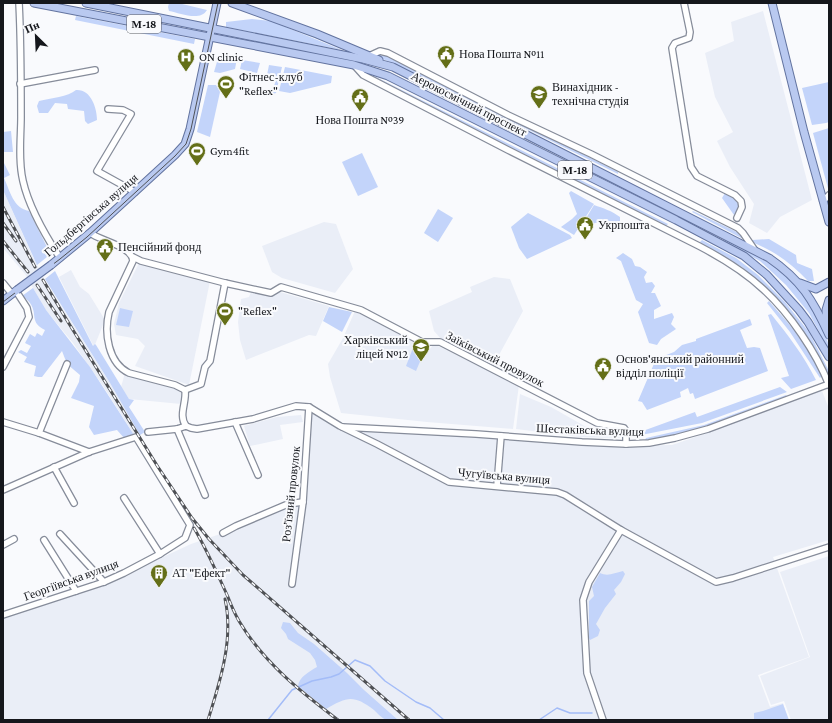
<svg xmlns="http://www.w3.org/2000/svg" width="832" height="723" font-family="'Crimson Pro',serif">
<rect width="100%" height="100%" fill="#f9fafd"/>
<g fill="#eaeef7">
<polygon points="763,11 812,200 780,217 767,233 749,223 754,204 730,167 717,141 733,132 715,97 705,53 734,41 731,22"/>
<polygon points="3,190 33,257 46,282 110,383 139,432 134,435 103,386 73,343 45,309 25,274 3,248"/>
<polygon points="324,222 336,224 353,269 335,293 282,278 272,272 262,246"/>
<polygon points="139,263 210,281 189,385 135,366 145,346 138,339 116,335 114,324 119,303"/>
<polygon points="71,270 80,287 89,294 105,320 94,347 59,277"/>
<polygon points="494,277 510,279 523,311 493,366 441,339 434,331 429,311 472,292 470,287"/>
<polygon points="251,292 271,296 280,292 329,306 316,336 309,335 246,360 240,340 238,322 241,299 249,297"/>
<polygon points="355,311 373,320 405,338 429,350 434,344 519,385 513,429 427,422 341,413 330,377 328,364 343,338"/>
<polygon points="125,373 179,388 183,391 181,404 129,399 121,387"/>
<polygon points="821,388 829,409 829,540 773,557 809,657 758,675 770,707 783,703 788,720 3,720 3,615 105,584 191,544 223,533 280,507 303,502 311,411 341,430 475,436 612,446 672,445 707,433"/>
<polygon points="520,394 551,407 588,428 620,431 620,438 580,437 516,429"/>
<polygon points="301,415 303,422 280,425 283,439 250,446 244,426 277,417"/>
<polygon points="829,556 829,720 791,720 784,701 771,705 760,676 810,657 780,572"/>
</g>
<g fill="#c3d4fa">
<path d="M 169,3 L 178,3 L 207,10 C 200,22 180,13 169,11 L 168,7 Z"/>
<polygon points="76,16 195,39 194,44 75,20"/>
<polygon points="252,19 271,21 342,50 226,27 226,22"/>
<polygon points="219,55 237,58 235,69 220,73 214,72"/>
<polygon points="378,55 389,56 419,70 618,172 618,174 393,63 377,57"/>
<polygon points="242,60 260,63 257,73 240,69"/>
<polygon points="269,65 282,67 276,93 271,95 277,77 267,75"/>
<polygon points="285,67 332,76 331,83 290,93 279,91"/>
<polygon points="369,76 374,76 668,224 665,227"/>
<polygon points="829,82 829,122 826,123 812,125 802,88"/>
<polygon points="208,85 216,85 220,92 210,137 197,132"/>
<path d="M 76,90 C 91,89 97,108 97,120 L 88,124 L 85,121 L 84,111 L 68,109 L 67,104 L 55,103 L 48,113 L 39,113 L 37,106 L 39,101 C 51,98 68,97 76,90 Z"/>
<polygon points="829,128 829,192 813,133"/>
<polygon points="11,131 13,152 3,152 3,132"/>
<polygon points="362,153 378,187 358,196 342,162"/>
<path d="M 3,161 L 10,175 L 4,178 C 10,191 13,208 29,211 L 47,247 L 47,257 L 37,265 L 3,190 Z"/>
<polygon points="571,191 594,204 574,235 561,227 572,219 577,214 569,193"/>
<path d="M 725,193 C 735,199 744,203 734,215 L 722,198 Z"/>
<path d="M 594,205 C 603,208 612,211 620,217 L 620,221 L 608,224 L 605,220 L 592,224 L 585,220 Z"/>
<polygon points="438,209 453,218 438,242 424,233"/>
<polygon points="693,211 739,233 745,240 692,212"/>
<polygon points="528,213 570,235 572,238 527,259 519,248 511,227"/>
<path d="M 769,239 L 796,255 L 797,263 L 812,269 L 814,281 L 808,281 C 792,264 774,250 751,242 L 752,240 Z"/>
<polygon points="702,240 736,258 758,275 785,302 809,332 829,371 829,383 821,362 766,288 742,267 699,243"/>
<path d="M 724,240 C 769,261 800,276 820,324 C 824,333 829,341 829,350 L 809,313 L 786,285 L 760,261 L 724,242 Z"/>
<polygon points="623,253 632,259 635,266 640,267 647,272 644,277 646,283 652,282 655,286 651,293 655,293 661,306 654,310 654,319 672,313 674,317 671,324 676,329 661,339 657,345 649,343 638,312 643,304 636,300 621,261 616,258"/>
<polygon points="55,271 93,346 95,344 96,345 129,399 134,400 129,407 145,432 140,435 110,383 45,279"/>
<path d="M 33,288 L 46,310 L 90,367 L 134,435 L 125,439 L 117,430 L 94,435 L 89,427 L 94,406 L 71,398 L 79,382 L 80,375 L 67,364 L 62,351 L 42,377 L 38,377 L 34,376 L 36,366 L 24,362 L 27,357 L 18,352 L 21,350 L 27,353 L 31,346 L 25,343 L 30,334 L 35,337 L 37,333 L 42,336 L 45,330 C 29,322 38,314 30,303 C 28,300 25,298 22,296 Z"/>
<path d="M 769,301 C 788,323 812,348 822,376 L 820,378 L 790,332 L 767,303 Z"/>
<polygon points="329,307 352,312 342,332 323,321"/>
<polygon points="120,308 133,311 129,327 116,325"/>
<path d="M 771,314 C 788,335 804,356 816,380 L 791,389 L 781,378 L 789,376 L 768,315 Z"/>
<polygon points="750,319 752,325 740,330 747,348 754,347 760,348 768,371 695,399 693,393 690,394 688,388 680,392 681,397 647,410 642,402 638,401 656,359 674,352 682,345 696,341 696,339"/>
<polygon points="413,348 424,352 416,371 406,366"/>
<polygon points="780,387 787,392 702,423 641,435 640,432 695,412 697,417"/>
<polygon points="786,395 787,397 706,427 670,437 645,440 646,438 704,425"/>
<path d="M 623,571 L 625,574 L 621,582 L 614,590 L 616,594 L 605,608 L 596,624 L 600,630 L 598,636 L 590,640 L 589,638 L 589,601 L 594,596 L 592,587 L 600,573 C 608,577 614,573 623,571 Z"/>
<path d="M 283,622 L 290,623 L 298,633 L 314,644 L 347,673 L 364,690 L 398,720 C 395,720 389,721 386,720 C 382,718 377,713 374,710 C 353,694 347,697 326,709 L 298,686 C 299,677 310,671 317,667 L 315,660 L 310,653 L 288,639 L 286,634 L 281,628 Z"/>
<polygon points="783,704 789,720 760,720 754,719 754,713 763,711"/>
</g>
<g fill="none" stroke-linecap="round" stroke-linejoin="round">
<g stroke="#a3bcf8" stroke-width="1.5">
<polyline points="268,720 292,690 312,681 331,677 339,674 355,660 370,666 385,681 416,702 430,708 444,720"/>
<polyline points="539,720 557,708 570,713 592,713"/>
</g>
<g stroke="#868c9a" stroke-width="8">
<g id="minor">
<path d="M 19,3 C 21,41 21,79 21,117 C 21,137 18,160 23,181 C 29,208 45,235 60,258"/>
<polyline points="684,3 690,32 689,38 675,43 672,48 691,167 697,176 735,195 741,201 742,207 737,218"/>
<polyline points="367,57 380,51 388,53 508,115 591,154 738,228 743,233 754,249"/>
<path d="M 354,65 L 363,75 L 508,150 L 699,246 C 722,258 745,272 764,290 C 790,314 816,352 829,385"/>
<polyline points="20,84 95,70"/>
<polyline points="108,109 123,110 131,114 97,171 135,192"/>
<polyline points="823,201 829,195"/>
<path d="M 90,233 C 101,241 132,246 133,261 L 109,312 C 104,333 108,363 129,373 L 175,385 L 185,390"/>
<polyline points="133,257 141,261 225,283 271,293 281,287 361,310 422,342 440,342 597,423 624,428 626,431 626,444"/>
<polyline points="3,283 12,294"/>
<polyline points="3,367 29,317 27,308 16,291"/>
<polyline points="185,390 201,384 205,367 210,361 225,283"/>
<path d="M 185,390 C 187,402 178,415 186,426"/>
<polyline points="3,422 39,433 89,452"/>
<polyline points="235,422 258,475"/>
<polyline points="343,427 476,434 582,442 626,444 649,443 675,438 708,429 829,384"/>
<polyline points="177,429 205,495"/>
<polyline points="148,432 177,429 186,426 191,428 197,429 253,419 296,406 309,407 340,426 377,444 449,482 557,492 565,495 621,530 716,582 733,578 829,547"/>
<polyline points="39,433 67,364"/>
<polyline points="54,467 74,503"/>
<polyline points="497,486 501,436"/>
<polyline points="3,490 89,452 136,437 190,525 185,538 160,554 124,573 104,582 3,615"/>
<polyline points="124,498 160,554"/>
<polyline points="223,533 236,526 288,504 303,502"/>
<polyline points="60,534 104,582"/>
<polyline points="44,540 76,591"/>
<polyline points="3,545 14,539"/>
<polyline points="292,584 303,502 309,407"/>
<polyline points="603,720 587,673 583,600 589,582 621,530"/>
</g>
</g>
<g stroke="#62739f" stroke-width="9">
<g id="major">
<polyline points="34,3 354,65 388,76 676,220 744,256 767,275 799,310 808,322 829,357"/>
<path d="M 86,3 L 363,59 L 393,67 L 769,258 C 801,280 813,300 829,335"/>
<polyline points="232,3 317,34 379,60"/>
<polyline points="772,3 804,132 829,222"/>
<polyline points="51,265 90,233 175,155 185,144 190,129 217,3"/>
<polyline points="800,283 816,289 829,282"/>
<polyline points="3,301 17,290"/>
<polyline points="827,326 826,310 829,300"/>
</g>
</g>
<use href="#minor" stroke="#fff" stroke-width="5.5"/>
<use href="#major" stroke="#b9c9f0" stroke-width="7"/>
<polyline stroke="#4f5155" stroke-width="1" points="3,302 60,259 87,237 175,156 186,144 191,129 218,3"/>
<g stroke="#4f5155" stroke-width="3">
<g id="rail">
<polyline points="3,207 35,267"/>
<polyline points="3,223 16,241"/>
<polyline points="3,241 28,272"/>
<polyline points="43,280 68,322 158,467 192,518 209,539 243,575 409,720"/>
<polyline points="37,285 61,321"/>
<path d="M 194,528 C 207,550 217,573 228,597 C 231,605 235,614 239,621 C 263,662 301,692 338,720"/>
<path d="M 208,720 C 220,682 234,639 225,599"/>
</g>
</g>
<use href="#rail" stroke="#f9fafd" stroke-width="1.5" stroke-dasharray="4.5" stroke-linecap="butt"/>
<g stroke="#62739f" stroke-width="9" stroke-linecap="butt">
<polyline id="major-bridge" points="17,290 51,265"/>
</g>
<use href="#major-bridge" stroke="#b9c9f0" stroke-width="7"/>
</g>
<defs>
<g id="civic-pin" transform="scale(0.9)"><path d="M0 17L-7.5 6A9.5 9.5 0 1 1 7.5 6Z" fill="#646f18" stroke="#f9fafd"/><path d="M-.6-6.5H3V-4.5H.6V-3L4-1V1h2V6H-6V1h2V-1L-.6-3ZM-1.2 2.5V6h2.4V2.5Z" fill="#fff"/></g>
<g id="hospital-pin" transform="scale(0.9)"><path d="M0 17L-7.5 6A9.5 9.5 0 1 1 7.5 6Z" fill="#646f18" stroke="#f9fafd"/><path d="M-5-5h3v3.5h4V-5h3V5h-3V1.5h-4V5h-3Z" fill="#fff"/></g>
<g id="stadium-pin" transform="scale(0.9)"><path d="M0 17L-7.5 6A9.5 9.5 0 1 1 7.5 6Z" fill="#646f18" stroke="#f9fafd"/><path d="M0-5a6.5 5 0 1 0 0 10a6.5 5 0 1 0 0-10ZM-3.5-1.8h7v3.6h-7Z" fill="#fff"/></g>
<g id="school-pin" transform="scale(0.9)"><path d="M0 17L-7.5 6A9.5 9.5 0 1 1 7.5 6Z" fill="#646f18" stroke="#f9fafd"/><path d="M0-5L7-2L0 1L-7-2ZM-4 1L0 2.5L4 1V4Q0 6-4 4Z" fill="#fff"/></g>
<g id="building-pin" transform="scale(0.9)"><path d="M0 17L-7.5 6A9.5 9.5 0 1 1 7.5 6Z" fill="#646f18" stroke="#f9fafd"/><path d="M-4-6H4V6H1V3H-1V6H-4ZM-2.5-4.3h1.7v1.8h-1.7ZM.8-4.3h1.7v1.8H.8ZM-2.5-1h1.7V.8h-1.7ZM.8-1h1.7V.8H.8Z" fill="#fff"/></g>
</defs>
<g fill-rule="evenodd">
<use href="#civic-pin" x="446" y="54"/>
<use href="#hospital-pin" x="186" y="57"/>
<use href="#stadium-pin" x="226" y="84"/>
<use href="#school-pin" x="539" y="94"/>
<use href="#civic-pin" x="360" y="97"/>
<use href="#stadium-pin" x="197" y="151"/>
<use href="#civic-pin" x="585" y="225"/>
<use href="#civic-pin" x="105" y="247"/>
<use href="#stadium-pin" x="225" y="311"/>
<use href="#school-pin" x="421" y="347"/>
<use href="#civic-pin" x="603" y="366"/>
<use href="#building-pin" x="159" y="573"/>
</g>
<g text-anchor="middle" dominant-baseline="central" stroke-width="4" stroke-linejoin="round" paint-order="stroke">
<g fill="#f9fafd" stroke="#595b60" stroke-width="1">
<rect x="127" y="15" width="34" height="18" rx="3"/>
<rect x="558" y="161" width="34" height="18" rx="3"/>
</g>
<g font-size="11" font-weight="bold" fill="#15171c">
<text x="144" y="24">М-18</text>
<text x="575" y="170">М-18</text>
</g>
<g font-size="12" fill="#15171c" stroke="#f9fafd" text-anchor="start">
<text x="459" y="54">Нова Пошта №11</text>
<text x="199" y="57">ON clinic</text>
<text x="239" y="77">Фітнес-клуб<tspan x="239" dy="14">"Reflex"</tspan></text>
<text x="552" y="87">Винахідник -<tspan x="552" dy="14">технічна студія</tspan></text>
<text x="360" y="120" text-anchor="middle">Нова Пошта №39</text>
<text x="210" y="151">Gym4fit</text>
<text x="598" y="225">Укрпошта</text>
<text x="118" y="247">Пенсійний фонд</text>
<text x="238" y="311">"Reflex"</text>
<text x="408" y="340" text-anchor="end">Харківський<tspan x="408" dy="14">ліцей №12</tspan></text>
<text x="616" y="359">Основ'янський районний<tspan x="616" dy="14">відділ поліції</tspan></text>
<text x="172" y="573">АТ "Ефект"</text>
</g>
<g font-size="12" fill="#15171c" stroke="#f9fafd">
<text transform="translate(469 104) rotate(27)">Аерокосмічний проспект</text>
<text transform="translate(91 215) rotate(-41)">Гольдбергівська вулиця</text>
<text transform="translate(495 359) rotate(27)">Заїківський провулок</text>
<text transform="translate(590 430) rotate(2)">Шестаківська вулиця</text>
<text transform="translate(504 476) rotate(5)">Чугуївська вулиця</text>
<text transform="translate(291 494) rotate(-84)">Роз’їзний провулок</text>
<text transform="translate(71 580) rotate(-20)">Георгіївська вулиця</text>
</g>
</g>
<rect width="832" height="723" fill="none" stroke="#15171c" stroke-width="8"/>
<g transform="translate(36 36) rotate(336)" stroke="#f9fafd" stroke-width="3" paint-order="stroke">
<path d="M0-3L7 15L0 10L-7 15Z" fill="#15171c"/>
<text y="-6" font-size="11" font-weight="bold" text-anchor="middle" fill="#15171c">Пн</text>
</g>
</svg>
